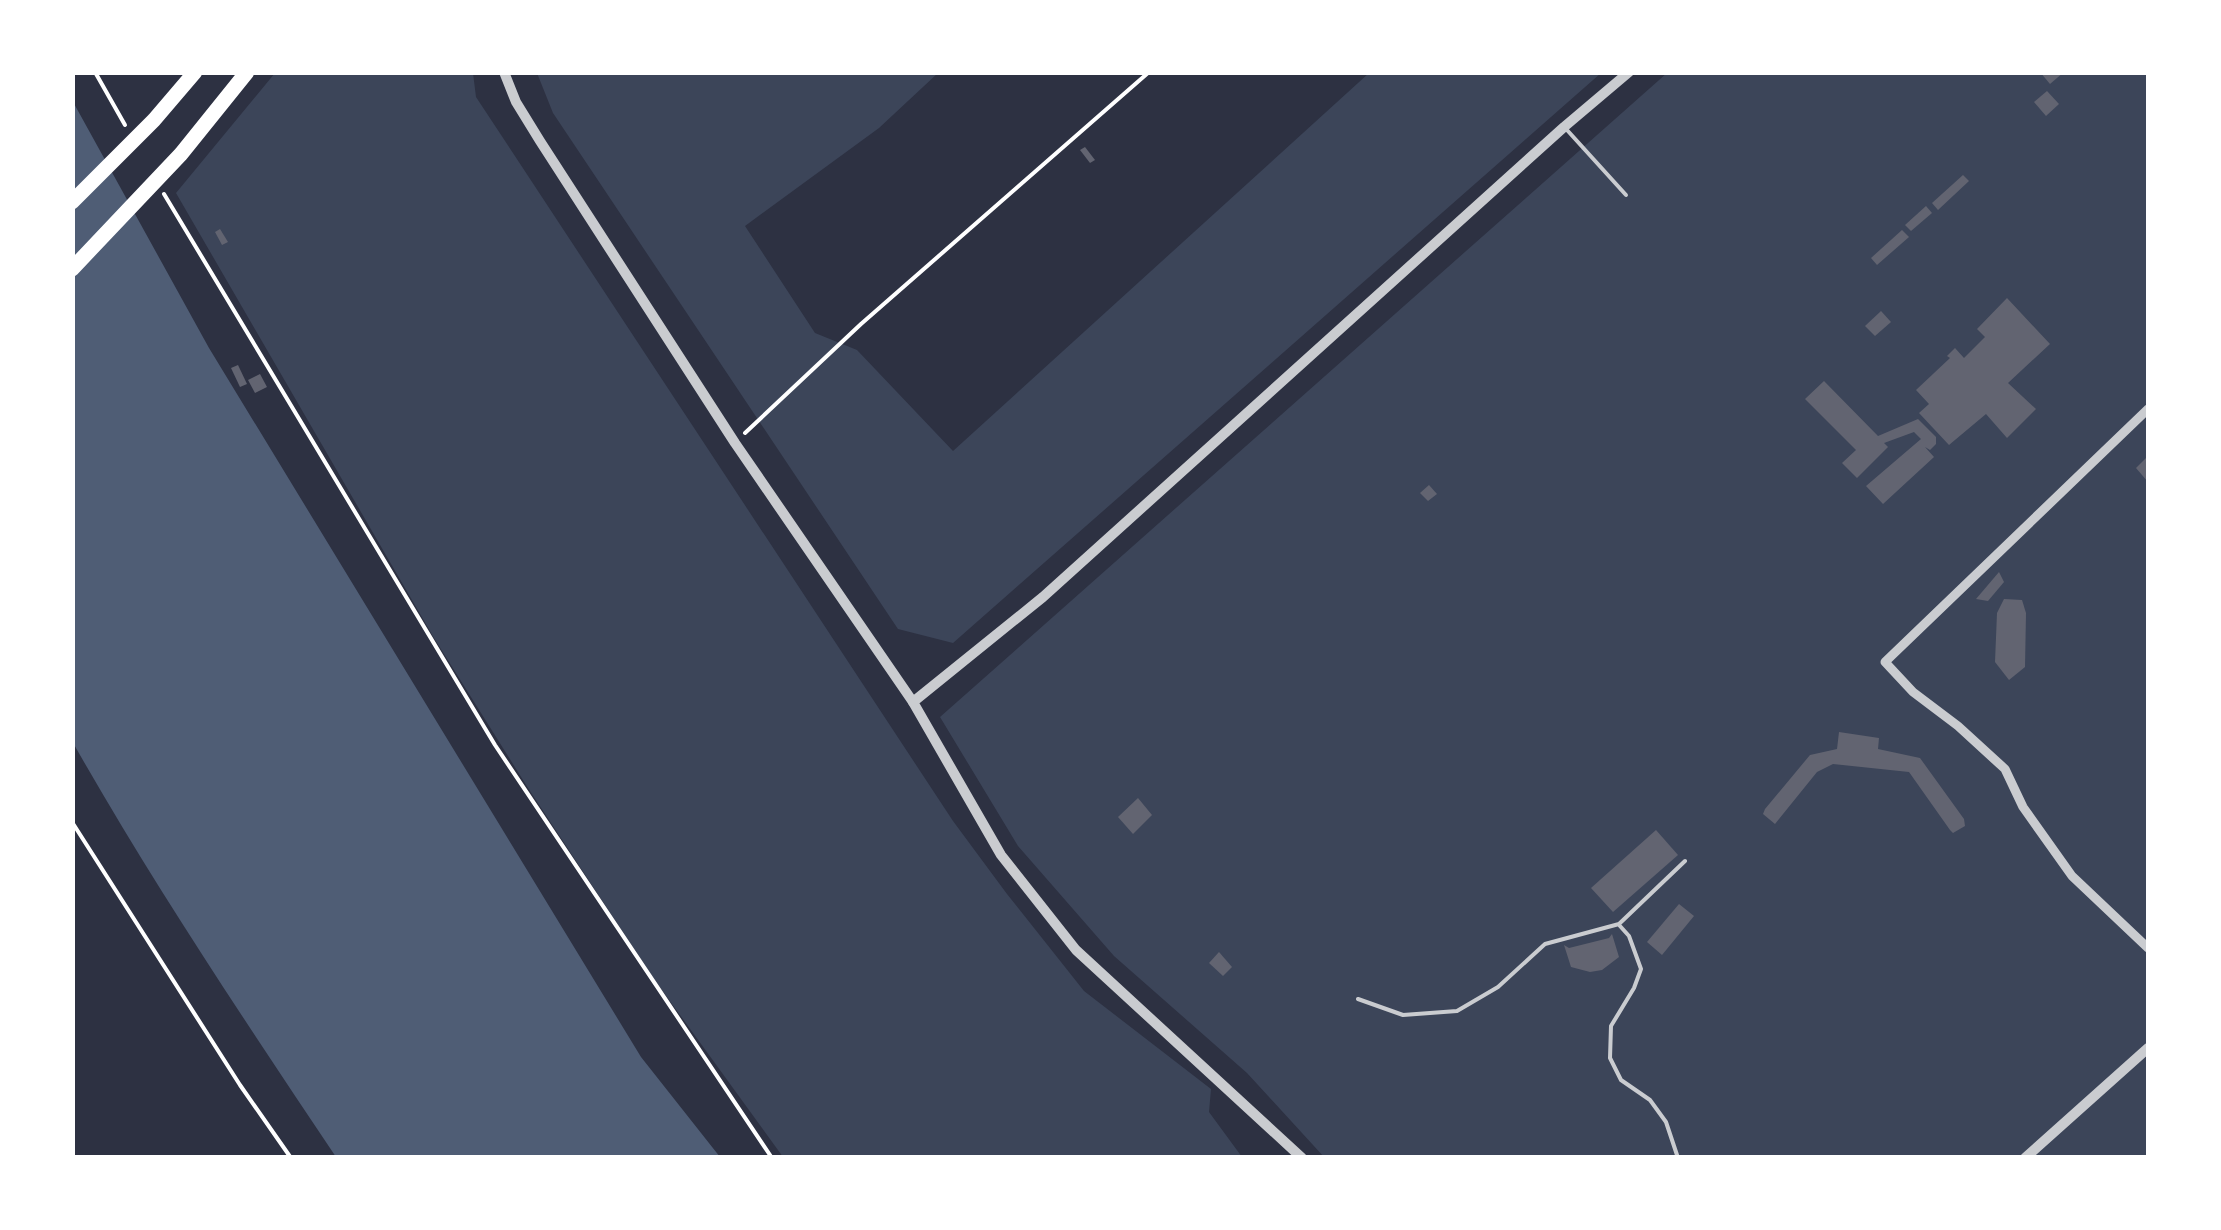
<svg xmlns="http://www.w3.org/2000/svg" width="2221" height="1230" font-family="Poppins,sans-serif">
<rect width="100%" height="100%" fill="#2d3142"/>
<g fill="#3c4559">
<polygon points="275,73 473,73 476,97 953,821 1007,894 1084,991 1211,1089 1209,1112 1242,1157 783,1157 651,975 528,788 434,638 176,193"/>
<polygon points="537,73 938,73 879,128 745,226 815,333 857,350 953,451 1369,73 1601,73 953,643 898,629 553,113"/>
<polygon points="1667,73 2148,73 2148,1157 1324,1157 1247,1073 1114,956 1018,846 940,717"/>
</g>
<path fill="#4f5d75" d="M 72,100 L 209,348 L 641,1057 L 720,1157 L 336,1157 C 245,1021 153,884 72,741 Z"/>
<g fill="#626471">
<polygon points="2040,72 2064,72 2050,84"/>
<polygon points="2047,91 2059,104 2046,116 2034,102"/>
<polygon points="1085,147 1095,160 1090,163 1080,150"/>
<polygon points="1963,175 1969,181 1938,210 1932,203"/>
<polygon points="1926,206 1932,213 1911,231 1905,225"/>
<polygon points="220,229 228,242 222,245 215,232"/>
<polygon points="1902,230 1909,237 1877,265 1871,258"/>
<polygon points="2007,298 2050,344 2008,383 2036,409 2007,438 1986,414 1949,445 1919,413 1929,404 1916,390 1950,358 1947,356 1955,348 1964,358 1985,337 1977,329"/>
<polygon points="1881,311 1891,322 1875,336 1865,326"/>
<polygon points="238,365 247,384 240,387 231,368"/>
<polygon points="260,374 267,387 255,393 248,380"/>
<polygon points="1824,381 1878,436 1918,419 1936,437 1936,444 1930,450 1925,447 1934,457 1883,504 1866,486 1921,439 1914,432 1884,443 1888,447 1857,478 1842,463 1856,450 1805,399"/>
<polygon points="2148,456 2148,482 2136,468"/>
<polygon points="1429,485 1437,494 1428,501 1420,493"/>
<polygon points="1999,572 2004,582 1988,601 1976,599"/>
<polygon points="2004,599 2022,600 2026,613 2025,667 2009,680 1995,662 1997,613"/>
<polygon points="1839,732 1879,738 1878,749 1920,758 1964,819 1965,826 1953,833 1950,830 1909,772 1833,764 1817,772 1775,824 1763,814 1765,809 1810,755 1837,749"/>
<polygon points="1138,798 1152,815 1133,834 1118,817"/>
<polygon points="1656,830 1678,855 1613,912 1591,888"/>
<polygon points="1679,904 1694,916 1662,955 1647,942"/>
<polygon points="1612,934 1619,957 1602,970 1590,972 1571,967 1564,945 1569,948 1609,938"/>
<polygon points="1219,952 1232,967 1223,976 1209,963"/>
</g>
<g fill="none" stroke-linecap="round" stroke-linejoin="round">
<g stroke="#fff" stroke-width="4">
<polyline points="95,72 125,125"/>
<polyline points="164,194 495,745 772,1158"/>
<polyline points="745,433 861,324 1149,72"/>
<polyline points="72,822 240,1085 291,1158"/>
</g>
<g stroke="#caccd0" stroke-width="4">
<polyline points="1567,130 1626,195"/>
<polyline points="1620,926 1629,936 1641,969 1634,988 1611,1026 1610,1058 1621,1080 1650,1100 1666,1122 1678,1158"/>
<polyline points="1358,999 1403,1015 1457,1011 1498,987 1545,944 1619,924 1685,861"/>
</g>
<polyline stroke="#caccd0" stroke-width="9" points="2148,409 1885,662 1913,692 1958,726 2005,769 2023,807 2072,876 2148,948"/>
<g stroke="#caccd0" stroke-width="10">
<polyline points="504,72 516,102 540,141 735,443 913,702"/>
<polyline points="1302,1158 1076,950 1001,855 913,702 1043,597 1564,127 1629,72"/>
<polyline points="2025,1158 2148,1048"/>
</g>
<g stroke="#fff" stroke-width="15">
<polyline points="72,202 154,120 195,72"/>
<polyline points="72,269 181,154 247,72"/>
</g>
</g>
<rect width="2221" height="1230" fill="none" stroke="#ffffff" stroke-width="150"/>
</svg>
